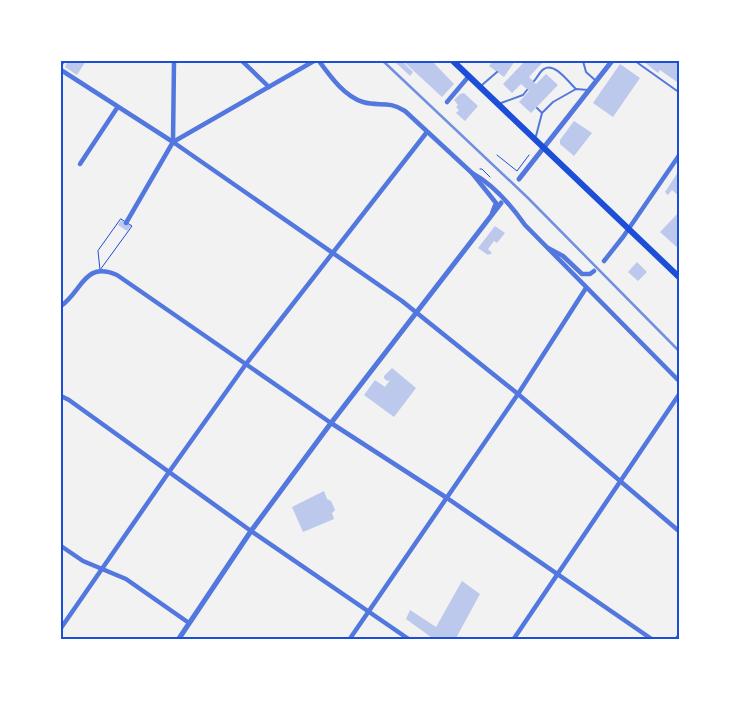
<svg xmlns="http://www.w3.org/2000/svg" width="741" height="701" font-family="Mulish,sans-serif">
<rect width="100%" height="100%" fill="#f2f2f2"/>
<g fill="#bdc9ec">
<polygon points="68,61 86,61 77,75 65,67"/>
<polygon points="394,61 402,61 413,72 410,76"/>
<polygon points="403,61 432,61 454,84 442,97"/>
<polygon points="493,61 515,61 504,77 489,66"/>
<polygon points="525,61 544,61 529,77 536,84 546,74 558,85 531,113 519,102 529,91 521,84 512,93 503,84"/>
<polygon points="643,61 680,61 680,84 660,70 658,73"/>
<polygon points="620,64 640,78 613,117 593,103"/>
<polygon points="464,93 478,106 465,121 456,113 459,110 456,107 458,105 454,100 460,94"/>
<polygon points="574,121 592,133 574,156 560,144 560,140"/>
<polygon points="680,169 680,197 672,190 668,195 665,192"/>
<polygon points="680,211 680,250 660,232"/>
<polygon points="121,220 131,226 127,231 118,225"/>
<polygon points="495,226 505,233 497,243 494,241 488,249 492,253 488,255 478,248"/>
<polygon points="637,262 647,272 638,281 628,272"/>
<polygon points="392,368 416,388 394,417 364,395 375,380 385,387 390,380 387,381 384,378 384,376"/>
<polygon points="324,491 327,499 331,501 335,510 332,513 334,519 303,532 292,507"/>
<polygon points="462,581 480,594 455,640 435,640 406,619 410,610 436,627"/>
</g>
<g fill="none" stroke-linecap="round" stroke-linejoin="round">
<g stroke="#1d4ed8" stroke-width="1">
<polyline points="497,155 517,171 529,155"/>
<polyline points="480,169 482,169 490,177"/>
<polygon points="121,219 132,226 100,270 98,251"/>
</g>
<g stroke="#5277de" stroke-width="2">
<polyline points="583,61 586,72 595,80"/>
<polyline points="635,61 680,93"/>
<path d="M 534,81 C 537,78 540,71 544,69 C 555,62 569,83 576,89"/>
<polyline points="482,85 497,72"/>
<polyline points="501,103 523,95 527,90"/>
<polyline points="537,108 542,113"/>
<polyline points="536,136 542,113 553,102 576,89 588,90"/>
</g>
<g stroke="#5277de" stroke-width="4.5">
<polyline points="242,61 269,87"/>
<path d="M 319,61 C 330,76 344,96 363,102 C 379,107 388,100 405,111 L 472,173 L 496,203 L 492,213"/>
<polyline points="61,70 173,142 402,301 518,394 680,532"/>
<polyline points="447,102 469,76"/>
<polyline points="173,142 174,61"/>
<polyline points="80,164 117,108"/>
<path d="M 472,173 C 494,185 511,205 525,225 L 680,382"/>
<polyline points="126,223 173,142 314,61"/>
<polyline points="548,248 563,256 582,274 590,274 594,271"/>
<polyline points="604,261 623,237 680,154"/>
<path d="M 61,306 C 83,290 84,261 117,275 L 331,423 L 447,498 L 653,640"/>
<polyline points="61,396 69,400 251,531 410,640"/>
<polyline points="61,546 83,561 126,579 189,623"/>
<polyline points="61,628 169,472 246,364 427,132"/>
<polyline points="349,640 518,394 586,288"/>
<polyline points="513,640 680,393"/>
<polyline points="676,640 680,635"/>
</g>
<g stroke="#5277de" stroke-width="5">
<polyline points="61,63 63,61"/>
<polyline points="519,179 612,61"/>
<polyline points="178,640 251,531 331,423 501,203"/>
</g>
<polyline stroke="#1d4ed8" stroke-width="6" points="453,61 680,278"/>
<polyline stroke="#7290e2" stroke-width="2.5" points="383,61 527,197 680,352"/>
</g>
<rect width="741" height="701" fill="none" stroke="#ffffff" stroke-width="125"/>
<rect x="62" y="62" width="616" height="576" fill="none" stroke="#1d4ed8" stroke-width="2"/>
</svg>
